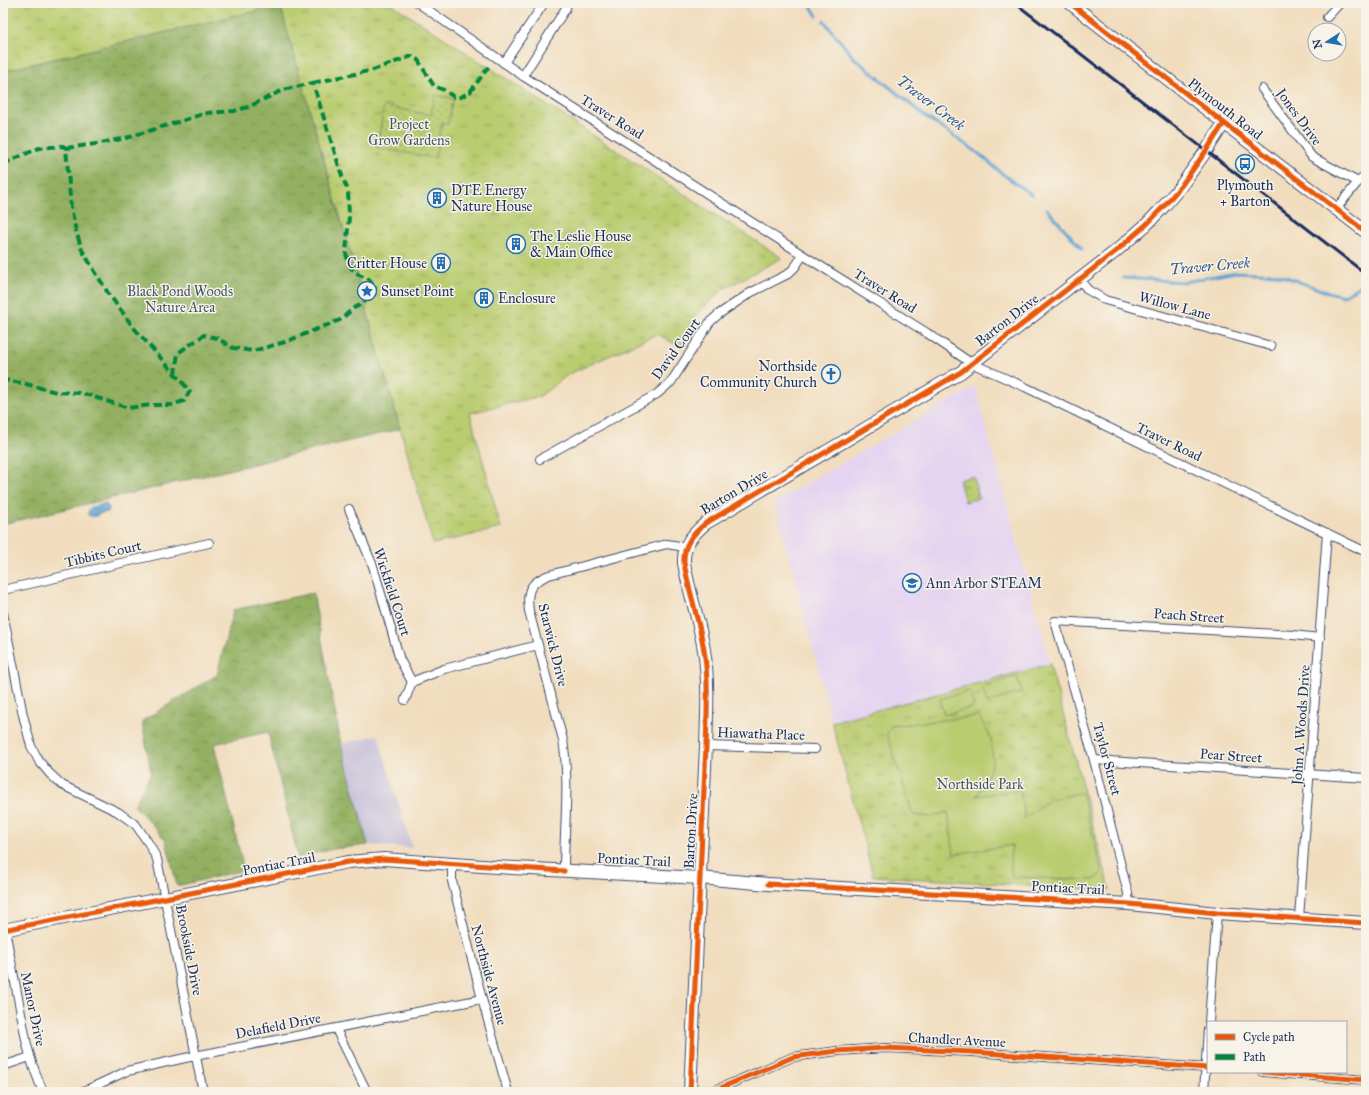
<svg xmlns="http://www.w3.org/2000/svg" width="1369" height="1095" font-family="'IM FELL Great Primer',serif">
<defs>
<pattern id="grass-tufts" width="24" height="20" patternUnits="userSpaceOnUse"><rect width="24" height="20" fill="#bacc6f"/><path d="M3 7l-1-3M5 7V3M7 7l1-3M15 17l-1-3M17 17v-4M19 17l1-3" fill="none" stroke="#96a65e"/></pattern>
<pattern id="forest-crowns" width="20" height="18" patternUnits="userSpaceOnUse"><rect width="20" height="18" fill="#93b062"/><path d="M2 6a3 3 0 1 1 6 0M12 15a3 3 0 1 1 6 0" fill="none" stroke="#779054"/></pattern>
<pattern id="garden-dots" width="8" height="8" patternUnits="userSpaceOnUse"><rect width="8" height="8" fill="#bacc6f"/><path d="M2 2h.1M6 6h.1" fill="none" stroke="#96a65e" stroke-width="1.8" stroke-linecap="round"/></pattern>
<pattern id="water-ripples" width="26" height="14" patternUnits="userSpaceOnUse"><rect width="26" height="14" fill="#5fa2d3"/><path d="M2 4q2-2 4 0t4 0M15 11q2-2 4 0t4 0" fill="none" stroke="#4e84ae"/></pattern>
</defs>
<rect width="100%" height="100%" fill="#f7f3e8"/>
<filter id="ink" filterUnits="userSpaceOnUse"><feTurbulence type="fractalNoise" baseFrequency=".025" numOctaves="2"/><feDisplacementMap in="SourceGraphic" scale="8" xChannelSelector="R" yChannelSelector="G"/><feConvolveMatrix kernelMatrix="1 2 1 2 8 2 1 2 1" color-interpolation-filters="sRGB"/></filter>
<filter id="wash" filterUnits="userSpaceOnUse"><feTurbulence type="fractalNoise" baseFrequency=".012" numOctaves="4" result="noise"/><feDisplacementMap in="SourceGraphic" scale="16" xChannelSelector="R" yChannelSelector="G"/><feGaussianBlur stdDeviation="0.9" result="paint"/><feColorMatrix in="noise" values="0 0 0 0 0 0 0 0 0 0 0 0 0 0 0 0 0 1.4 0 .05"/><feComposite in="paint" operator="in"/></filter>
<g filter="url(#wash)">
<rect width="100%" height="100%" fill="#f1ddbe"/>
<polygon fill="#e4d3f1" points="975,386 1050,664 832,722 775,502"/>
<polygon fill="#c6c0d9" points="378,735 412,848 368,845 341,744"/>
<g fill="url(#grass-tufts)" stroke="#6a7e66">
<polygon points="3,3 390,3 782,258 725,288 694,317 681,347 657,334 569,374 540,396 470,413 501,528 433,544 280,5 3,71"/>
<polygon points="973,476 979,498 965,502 959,480"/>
<polygon points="1050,664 1110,890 873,876 832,722"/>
</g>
<g fill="url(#forest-crowns)" stroke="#577060">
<polygon points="280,5 400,429 3,524 3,71"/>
<polygon points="313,593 341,744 368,845 333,849 298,857 268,732 214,744 244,870 177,886 166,841 152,824 134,806 151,773 142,721 217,675 233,610"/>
</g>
<polygon fill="url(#garden-dots)" stroke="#6a7e66" points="435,95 453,99 448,124 442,123 435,158 377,148 384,106 431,115"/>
<g fill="#bacc6f" stroke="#6a7e66">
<polygon points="1017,676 1022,692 987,703 982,687"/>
<polygon points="970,691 974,707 944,715 940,699"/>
<polygon points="979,716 991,738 993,761 985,783 976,796 1020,790 1025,819 1030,814 1050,799 1082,793 1102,872 1095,880 1012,877 1010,857 1012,845 954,854 948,812 931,817 913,815 887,734 891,726"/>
</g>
<path fill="url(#water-ripples)" stroke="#3d6898" d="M 104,503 L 108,506 L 109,510 L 108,512 L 101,513 L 94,517 L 88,515 C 88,503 98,508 104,503 Z"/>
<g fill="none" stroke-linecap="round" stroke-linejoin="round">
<g stroke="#5fa2d3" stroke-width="3">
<polyline points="809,3 817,16"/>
<polyline points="824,21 853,57 926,117 978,153 1004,175 1032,195"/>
<polyline points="1047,209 1082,249"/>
<polyline points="1123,278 1185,282 1235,272 1278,274 1324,291 1343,296 1363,284"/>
</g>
</g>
</g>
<g filter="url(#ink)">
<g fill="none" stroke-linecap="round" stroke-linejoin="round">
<g stroke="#3b496c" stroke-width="10">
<g id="minor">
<polyline points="418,3 523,76 803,255 927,333 971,363 1025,387 1366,552"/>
<polyline points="1327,17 1340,3"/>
<polyline points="504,63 544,3"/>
<polyline points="523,76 566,8 567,3"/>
<polyline points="1262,89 1312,157 1358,182"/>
<polyline points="1336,209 1358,182 1366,175"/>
<polyline points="1079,279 1088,290 1105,300 1271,346"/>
<polyline points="540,459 657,394 671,382 710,322 719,314 750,293 788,274 795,267 803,255"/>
<polyline points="349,509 373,566 400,660 412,682 444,669 538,645"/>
<polyline points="3,590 209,543"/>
<polyline points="3,613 23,715 31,746 39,761 50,774 62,785 118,812 136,825 149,844 157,859 203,1092"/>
<polyline points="405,700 412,682"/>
<polyline points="706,746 815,749"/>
<polyline points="1094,760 1366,778"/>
<polyline points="452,863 452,881 482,999 508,1092"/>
<path d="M 564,871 C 564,828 570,783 563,740 L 529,611 C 526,591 530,582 549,575 L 667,544 L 685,547"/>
<polyline points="1129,904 1128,893 1094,760 1055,621 1293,635 1320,638"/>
<polyline points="1299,918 1327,533"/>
<polyline points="5,930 27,1045 33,1066 43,1092"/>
<polyline points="1209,1022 1217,913"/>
<polyline points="336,1029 367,1092"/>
<polyline points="3,1066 30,1057"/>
<polyline points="1263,1072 1366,1080"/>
<polyline points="82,1092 127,1071 185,1058 482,999"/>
<polyline points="711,1092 793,1057 837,1051 886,1048 972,1052 1208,1068"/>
<polyline points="1204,1092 1208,1029"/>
</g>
</g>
<g stroke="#3b496c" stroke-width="14">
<g id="secondary">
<polyline points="1070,3 1224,123 1366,232"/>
<polyline points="3,930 348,862 384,859 411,861 496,867 700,878 768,884 1129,904 1217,913 1366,923"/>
<path d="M 690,1092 L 706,746 C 707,714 709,681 704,650 C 699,620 689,592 684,563 C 683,544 693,534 706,523 L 961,372 L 1116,251 L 1147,224 L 1164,206 L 1181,186 L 1206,151 L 1224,123"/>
</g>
</g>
<use href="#minor" stroke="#fff" stroke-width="8"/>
<use href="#secondary" stroke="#fff" stroke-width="12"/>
<polyline stroke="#1b2f5e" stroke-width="3" points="1015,3 1366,274"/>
<g stroke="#00873e" stroke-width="4" stroke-dasharray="8 4" stroke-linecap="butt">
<polyline points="313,83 373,70 412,56 418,60 434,86 444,90 454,97 461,97 470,92 490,65"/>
<polyline points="66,148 96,144 126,138 207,113 234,111 248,107 283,90 313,83 343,179 348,190 349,217 346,253 348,261 351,268 359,275 369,279 373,284 375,288 373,293 362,304 354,308 340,320 285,342 253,351 233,348 217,338 204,335 178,353 175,373"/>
<polyline points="3,164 39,148 63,146 66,148 71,208 76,231 82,250 108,293 134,328 190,391 184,401 171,405 151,405 128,408 82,393 56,392 26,384 5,380 3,378"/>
</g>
<g stroke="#f7f3e8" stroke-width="8">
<g id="cycleway">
<polyline points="1070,3 1224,123 1366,232"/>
<polyline points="768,884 1129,904 1217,913 1366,923"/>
<polyline points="3,930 348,862 384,859 564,871"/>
<polyline points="1263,1072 1366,1080"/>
<path d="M 690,1092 L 706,746 C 707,714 709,681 704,650 C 699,620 689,592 684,563 C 683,544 693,534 706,523 L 961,372 L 1116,251 L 1147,224 L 1164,206 L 1181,186 L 1206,151 L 1224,123"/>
<polyline points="711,1092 793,1057 837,1051 886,1048 972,1052 1208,1068"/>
</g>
</g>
<use href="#cycleway" stroke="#e8590c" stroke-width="5"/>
</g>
</g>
<defs>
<g id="bus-ring" transform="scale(1)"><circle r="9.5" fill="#f7f3e8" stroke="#1f6fb2" stroke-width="1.5"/><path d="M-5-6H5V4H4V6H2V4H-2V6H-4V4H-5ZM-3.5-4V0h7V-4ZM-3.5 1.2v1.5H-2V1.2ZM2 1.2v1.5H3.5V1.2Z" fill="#1f6fb2"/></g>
<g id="building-ring" transform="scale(1)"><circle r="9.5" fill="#f7f3e8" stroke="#1f6fb2" stroke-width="1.5"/><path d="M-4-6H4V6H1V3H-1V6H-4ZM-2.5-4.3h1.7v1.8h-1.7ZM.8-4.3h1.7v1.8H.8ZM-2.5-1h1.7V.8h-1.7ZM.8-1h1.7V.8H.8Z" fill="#1f6fb2"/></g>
<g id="sight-ring" transform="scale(1)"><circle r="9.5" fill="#f7f3e8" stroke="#1f6fb2" stroke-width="1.5"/><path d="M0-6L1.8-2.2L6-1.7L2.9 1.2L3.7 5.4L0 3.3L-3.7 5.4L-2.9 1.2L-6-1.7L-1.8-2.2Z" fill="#1f6fb2"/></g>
<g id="church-ring" transform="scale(1)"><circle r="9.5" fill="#f7f3e8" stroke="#1f6fb2" stroke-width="1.5"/><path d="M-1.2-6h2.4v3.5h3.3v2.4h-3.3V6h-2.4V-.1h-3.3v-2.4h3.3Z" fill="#1f6fb2"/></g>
<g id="school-ring" transform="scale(1)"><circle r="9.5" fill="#f7f3e8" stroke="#1f6fb2" stroke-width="1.5"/><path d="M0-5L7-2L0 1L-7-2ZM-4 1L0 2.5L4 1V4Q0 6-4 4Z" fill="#1f6fb2"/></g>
</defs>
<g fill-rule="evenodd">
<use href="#bus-ring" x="1245" y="164"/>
<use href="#building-ring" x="437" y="198"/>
<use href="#building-ring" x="516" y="244"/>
<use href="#building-ring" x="441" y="263"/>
<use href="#sight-ring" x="367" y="291"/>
<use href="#building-ring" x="484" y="298"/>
<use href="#church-ring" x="831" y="374"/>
<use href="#school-ring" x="912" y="583"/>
</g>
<g text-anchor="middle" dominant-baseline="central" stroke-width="3" stroke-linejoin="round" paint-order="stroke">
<g font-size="14" fill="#1b2f5e" stroke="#f7f3e8">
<text transform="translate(1225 109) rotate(38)">Plymouth Road</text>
<text transform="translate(612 117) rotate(32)">Traver Road</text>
<text transform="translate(1299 117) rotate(54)">Jones Drive</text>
<text transform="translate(885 291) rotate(32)">Traver Road</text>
<text transform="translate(1175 306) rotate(15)">Willow Lane</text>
<text transform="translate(1007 320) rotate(-38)">Barton Drive</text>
<text transform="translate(676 349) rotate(-54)">David Court</text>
<text transform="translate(1169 442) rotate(26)">Traver Road</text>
<text transform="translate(734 492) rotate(-31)">Barton Drive</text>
<text transform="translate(103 554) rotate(-13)">Tibbits Court</text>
<text transform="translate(392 592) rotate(72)">Wickfield Court</text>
<text transform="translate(1189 616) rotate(4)">Peach Street</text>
<text transform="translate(553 645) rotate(76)">Starwick Drive</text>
<text transform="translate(1301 725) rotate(-86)">John A. Woods Drive</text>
<text transform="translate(761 734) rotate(2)">Hiawatha Place</text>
<text transform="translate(1231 756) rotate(4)">Pear Street</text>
<text transform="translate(1107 759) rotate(75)">Taylor Street</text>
<text transform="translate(691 831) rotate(-87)">Barton Drive</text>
<text transform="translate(634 860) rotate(3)">Pontiac Trail</text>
<text transform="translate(279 864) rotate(-11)">Pontiac Trail</text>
<text transform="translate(1068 888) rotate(3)">Pontiac Trail</text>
<text transform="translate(189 950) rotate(79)">Brookside Drive</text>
<text transform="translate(489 975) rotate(75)">Northside Avenue</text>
<text transform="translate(33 1009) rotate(78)">Manor Drive</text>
<text transform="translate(278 1026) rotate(-11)">Delafield Drive</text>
<text transform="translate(957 1040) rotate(3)">Chandler Avenue</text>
</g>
<g font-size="14" fill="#435662" stroke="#f7f3e8">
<text x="409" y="124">Project<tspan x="409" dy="16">Grow Gardens</tspan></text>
<text x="180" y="291">Black Pond Woods<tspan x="180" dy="16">Nature Area</tspan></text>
<text x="980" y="784">Northside Park</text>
</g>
<g font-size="14" fill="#1b2f5e" stroke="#f7f3e8" text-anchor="start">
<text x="1245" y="185" text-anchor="middle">Plymouth<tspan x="1245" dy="16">+ Barton</tspan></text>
<text x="451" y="190">DTE Energy<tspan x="451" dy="16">Nature House</tspan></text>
<text x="530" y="236">The Leslie House<tspan x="530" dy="16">&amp; Main Office</tspan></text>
<text x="427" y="263" text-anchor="end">Critter House</text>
<text x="381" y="291">Sunset Point</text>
<text x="498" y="298">Enclosure</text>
<text x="817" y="366" text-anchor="end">Northside<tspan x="817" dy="16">Community Church</tspan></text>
<text x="926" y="583">Ann Arbor STEAM</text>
</g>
<g font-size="15" font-style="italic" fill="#335787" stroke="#f7f3e8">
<text transform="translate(931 103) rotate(37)">Traver Creek</text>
<text transform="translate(1210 266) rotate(-5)">Traver Creek</text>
</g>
</g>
<rect width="1369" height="1095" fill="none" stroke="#f7f3e8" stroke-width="16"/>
<rect x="1207" y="1021" width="140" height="52" fill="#f7f3e8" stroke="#9fa5b1"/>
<rect x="1215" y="1034" width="20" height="6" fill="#e8590c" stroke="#9fa5b1"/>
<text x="1243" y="1041" font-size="12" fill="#1b2f5e">Cycle path</text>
<rect x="1215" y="1054" width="20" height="6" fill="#00873e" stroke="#9fa5b1"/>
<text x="1243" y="1061" font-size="12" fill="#1b2f5e">Path</text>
<g transform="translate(1327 42) rotate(258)"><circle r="19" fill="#f7f3e8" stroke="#9fa5b1"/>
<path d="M0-3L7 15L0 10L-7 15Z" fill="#1f6fb2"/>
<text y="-6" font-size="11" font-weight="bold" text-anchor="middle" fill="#1b2f5e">N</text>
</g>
</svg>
